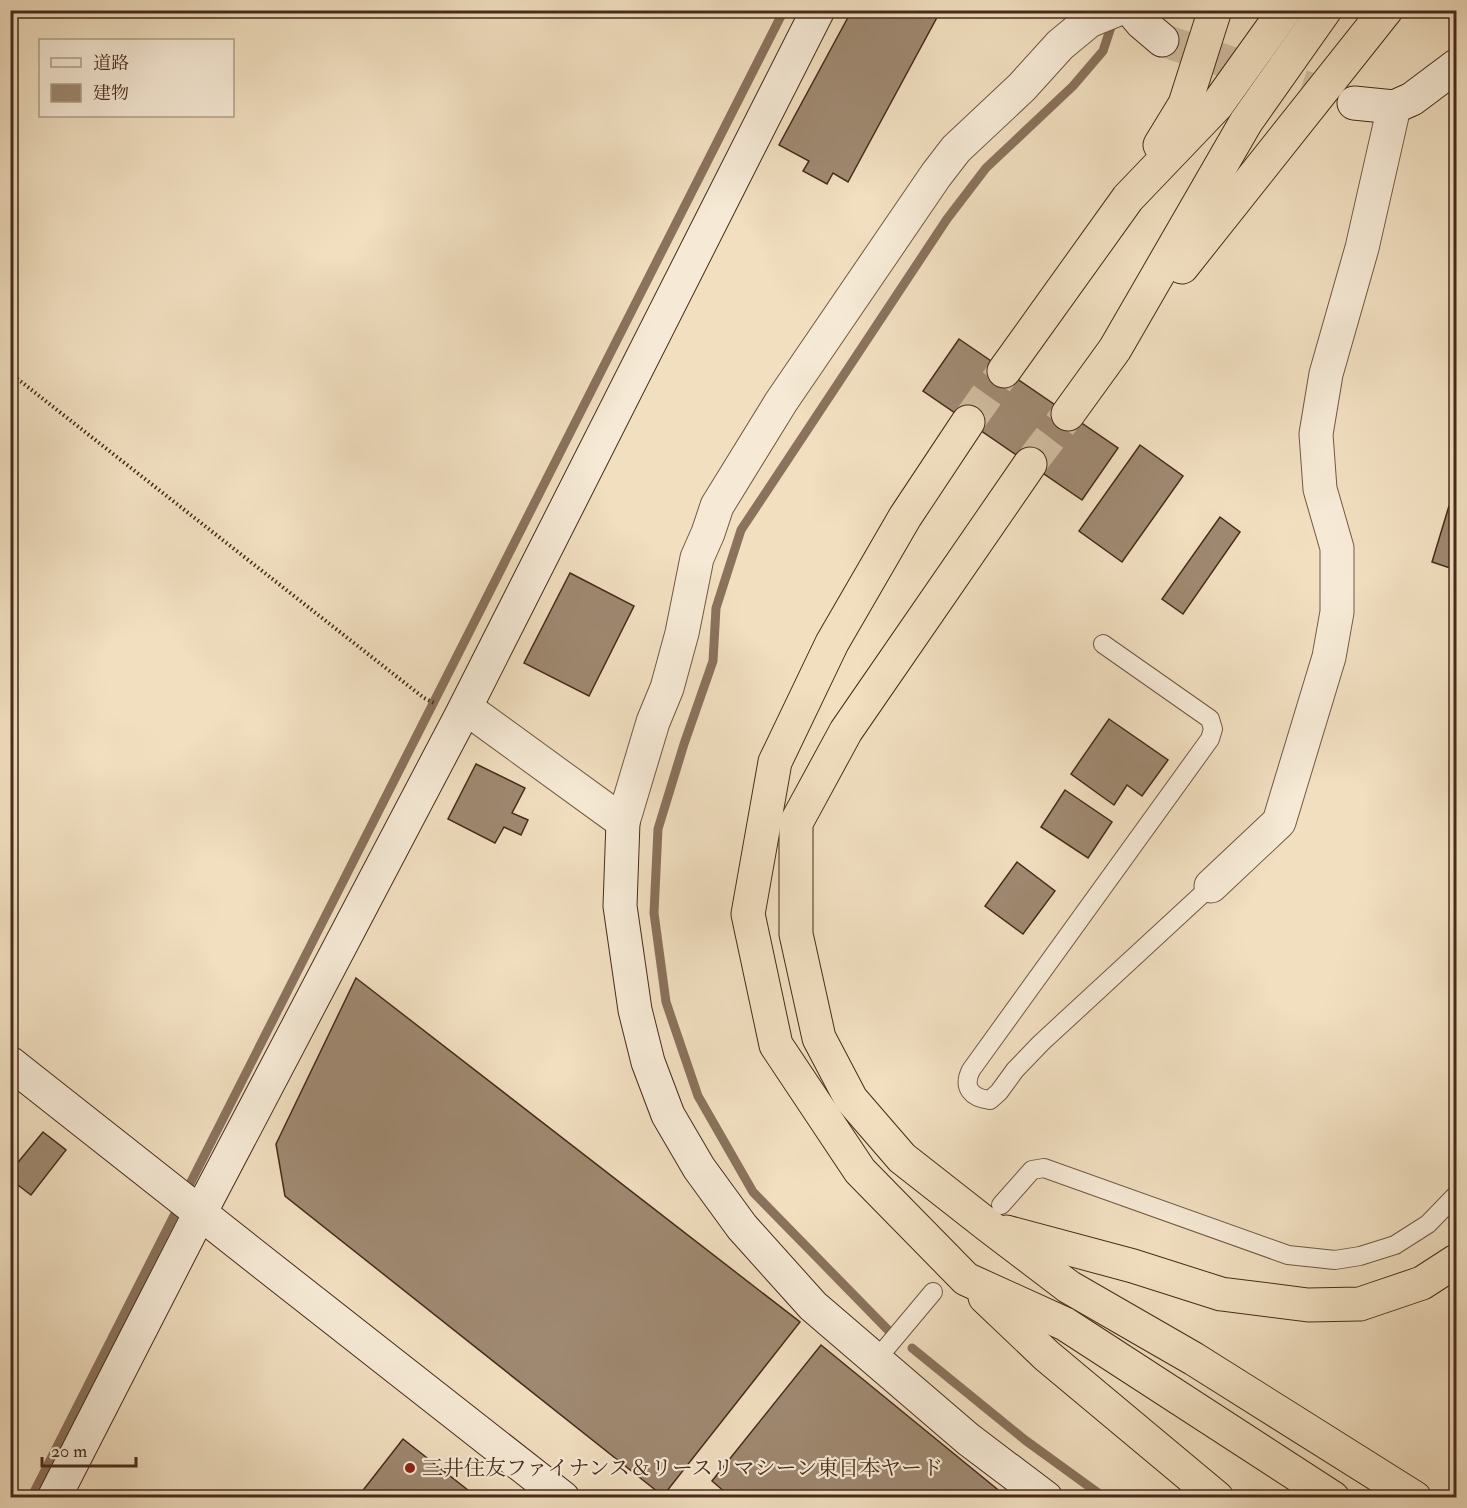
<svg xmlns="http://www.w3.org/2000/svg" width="1467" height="1508" font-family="'IM FELL Double Pica','Noto Serif JP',serif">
<rect width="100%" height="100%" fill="#f1dfc0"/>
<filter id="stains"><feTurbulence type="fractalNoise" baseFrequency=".00333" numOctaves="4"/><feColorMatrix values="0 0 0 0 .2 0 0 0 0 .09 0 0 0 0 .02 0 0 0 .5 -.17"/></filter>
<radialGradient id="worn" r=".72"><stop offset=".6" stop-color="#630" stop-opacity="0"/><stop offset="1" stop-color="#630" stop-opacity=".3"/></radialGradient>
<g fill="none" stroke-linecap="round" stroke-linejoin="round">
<g stroke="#8a725c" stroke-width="9">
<polyline points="889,1331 753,1192 698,1096 666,1002 654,913 658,829 684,744 713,661 716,608 741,530 947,219 986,168 1073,86 1103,51 1114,18"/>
<polyline points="912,1348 1025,1440 1105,1498"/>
<polyline points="31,1498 784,10"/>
</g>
</g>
<g fill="#9f8971" stroke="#472b1b" stroke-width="1.5">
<polygon points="852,10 941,10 848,182 833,173 827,184 803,171 809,161 779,145"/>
<polygon points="959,339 1118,448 1082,500 923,391"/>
<polygon points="1140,445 1183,476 1122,562 1079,531"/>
<polygon points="1449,506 1456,508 1456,570 1432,562"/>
<polygon points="1220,517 1240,532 1183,614 1162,599"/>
<polygon points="570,573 634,606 589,696 524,663"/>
<polygon points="1109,719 1168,760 1142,796 1127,785 1114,805 1071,774"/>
<polygon points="476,764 525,788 512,813 528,820 521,835 504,827 495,843 448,819"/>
<polygon points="1065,790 1112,822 1088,858 1041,827"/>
<polygon points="1017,862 1055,891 1023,934 985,906"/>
<polygon points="356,978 800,1322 663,1496 285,1196 276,1144"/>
<polygon points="43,1132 66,1150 31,1195 10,1179 10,1172"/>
<polygon points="821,1345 1008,1498 732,1498 712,1481"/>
<polygon points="403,1439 478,1498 357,1498"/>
</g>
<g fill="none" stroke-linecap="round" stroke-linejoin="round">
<polyline stroke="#cfbb9f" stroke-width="33" stroke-dasharray="33 16" stroke-linecap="butt" points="1162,40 1346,101"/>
<g stroke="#cfbb9f" stroke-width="33" stroke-dasharray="33 16" stroke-linecap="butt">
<polyline points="968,422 1004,371"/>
<polyline points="1030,464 1068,414"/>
</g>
<g stroke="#725844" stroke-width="20">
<g id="lane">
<path d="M 1103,644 L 1210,719 L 1213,729 L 1210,739 L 971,1070 C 962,1088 972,1098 990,1100 L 999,1092 L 1015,1070 L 1041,1043 L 1211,886"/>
<polyline points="1001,1205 1032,1170 1044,1168 1288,1255 1335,1260 1360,1256 1395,1245 1428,1224 1456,1195"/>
<polyline points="876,1360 933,1292"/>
</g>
</g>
<g stroke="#725844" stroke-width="35">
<g id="street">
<polyline points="466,708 623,822 653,722 667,688 682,633 697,558 708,533 717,506 781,402 936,175 956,149 1022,87 1060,45 1089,21 1116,10"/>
<polyline points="1211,886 1279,822 1329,657 1337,612 1337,548 1320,489 1316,434 1326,374 1362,248 1394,107"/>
</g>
</g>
<g stroke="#472b1b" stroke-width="35">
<g id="secondary">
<polyline points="1131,10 1142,23 1162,40"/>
<polyline points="1354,103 1394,107 1412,99 1456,66"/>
<polyline points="623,822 620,906 635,1010 648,1062 668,1115 699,1168 742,1227 813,1306 968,1439 1046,1498"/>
<polyline points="10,1063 266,1265 563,1498"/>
<polyline points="54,1498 200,1213 461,716 818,10"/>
</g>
</g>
<g stroke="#472b1b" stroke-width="35">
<g id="highway">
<polyline points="1160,145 1185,104 1215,10"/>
<polyline points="1182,267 1386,10"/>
<polyline points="1004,371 1128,198 1217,105 1285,10"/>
<polyline points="1068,414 1115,349 1246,122 1325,10"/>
<polyline points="968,422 905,517 832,643 775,762 748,914 776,1045 860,1171 966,1279 1065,1324 1333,1498"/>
<polyline points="1030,464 846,731 796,823 796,934 819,1038 851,1099 902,1158 990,1227 1069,1287 1194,1359 1415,1498"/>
<polyline points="1006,1232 1133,1266 1221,1294 1308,1305 1360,1304 1422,1283 1456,1261"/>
<polyline points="985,1297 1047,1356 1217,1498"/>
</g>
</g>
<polyline stroke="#472b1b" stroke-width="4" stroke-dasharray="1.5 3" stroke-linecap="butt" points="10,373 424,698 434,703"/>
<use href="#lane" stroke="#f6ead6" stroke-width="18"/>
<use href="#street" stroke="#f6ead6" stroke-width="33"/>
<use href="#secondary" stroke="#f6ead6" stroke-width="33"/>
<use href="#highway" stroke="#f1dfc0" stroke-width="33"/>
</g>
<circle fill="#8f2418" stroke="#f6ead6" stroke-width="2" cx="410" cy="1468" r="6"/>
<g text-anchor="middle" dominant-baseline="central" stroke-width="4.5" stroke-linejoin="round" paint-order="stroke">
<g font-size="21" fill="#472b1b" stroke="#f6ead6" text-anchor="start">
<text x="422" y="1468">三井住友ファイナンス＆リースリマシーン東日本ヤード</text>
</g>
</g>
<rect width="1467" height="1508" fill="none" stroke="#f1dfc0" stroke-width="36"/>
<rect x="12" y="12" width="1443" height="1484" fill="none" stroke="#472b1b" stroke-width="3"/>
<rect x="18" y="18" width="1431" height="1472" fill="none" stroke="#472b1b" stroke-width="1.5"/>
<rect x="39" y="39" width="195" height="78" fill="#f6ead6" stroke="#b09e8b" stroke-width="1.5"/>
<rect x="51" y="58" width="30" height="9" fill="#f6ead6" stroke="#b09e8b" stroke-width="1.5"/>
<text x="93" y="69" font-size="18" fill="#472b1b">道路</text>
<rect x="51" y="84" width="30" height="18" fill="#9f8971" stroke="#b09e8b" stroke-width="1.5"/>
<text x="93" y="99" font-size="18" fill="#472b1b">建物</text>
<path d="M42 1457v9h94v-9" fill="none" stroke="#472b1b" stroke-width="3"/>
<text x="51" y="1457" font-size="18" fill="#472b1b" stroke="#f6ead6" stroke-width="4.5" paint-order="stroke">20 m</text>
<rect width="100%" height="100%" filter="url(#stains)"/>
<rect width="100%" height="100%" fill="url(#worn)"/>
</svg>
